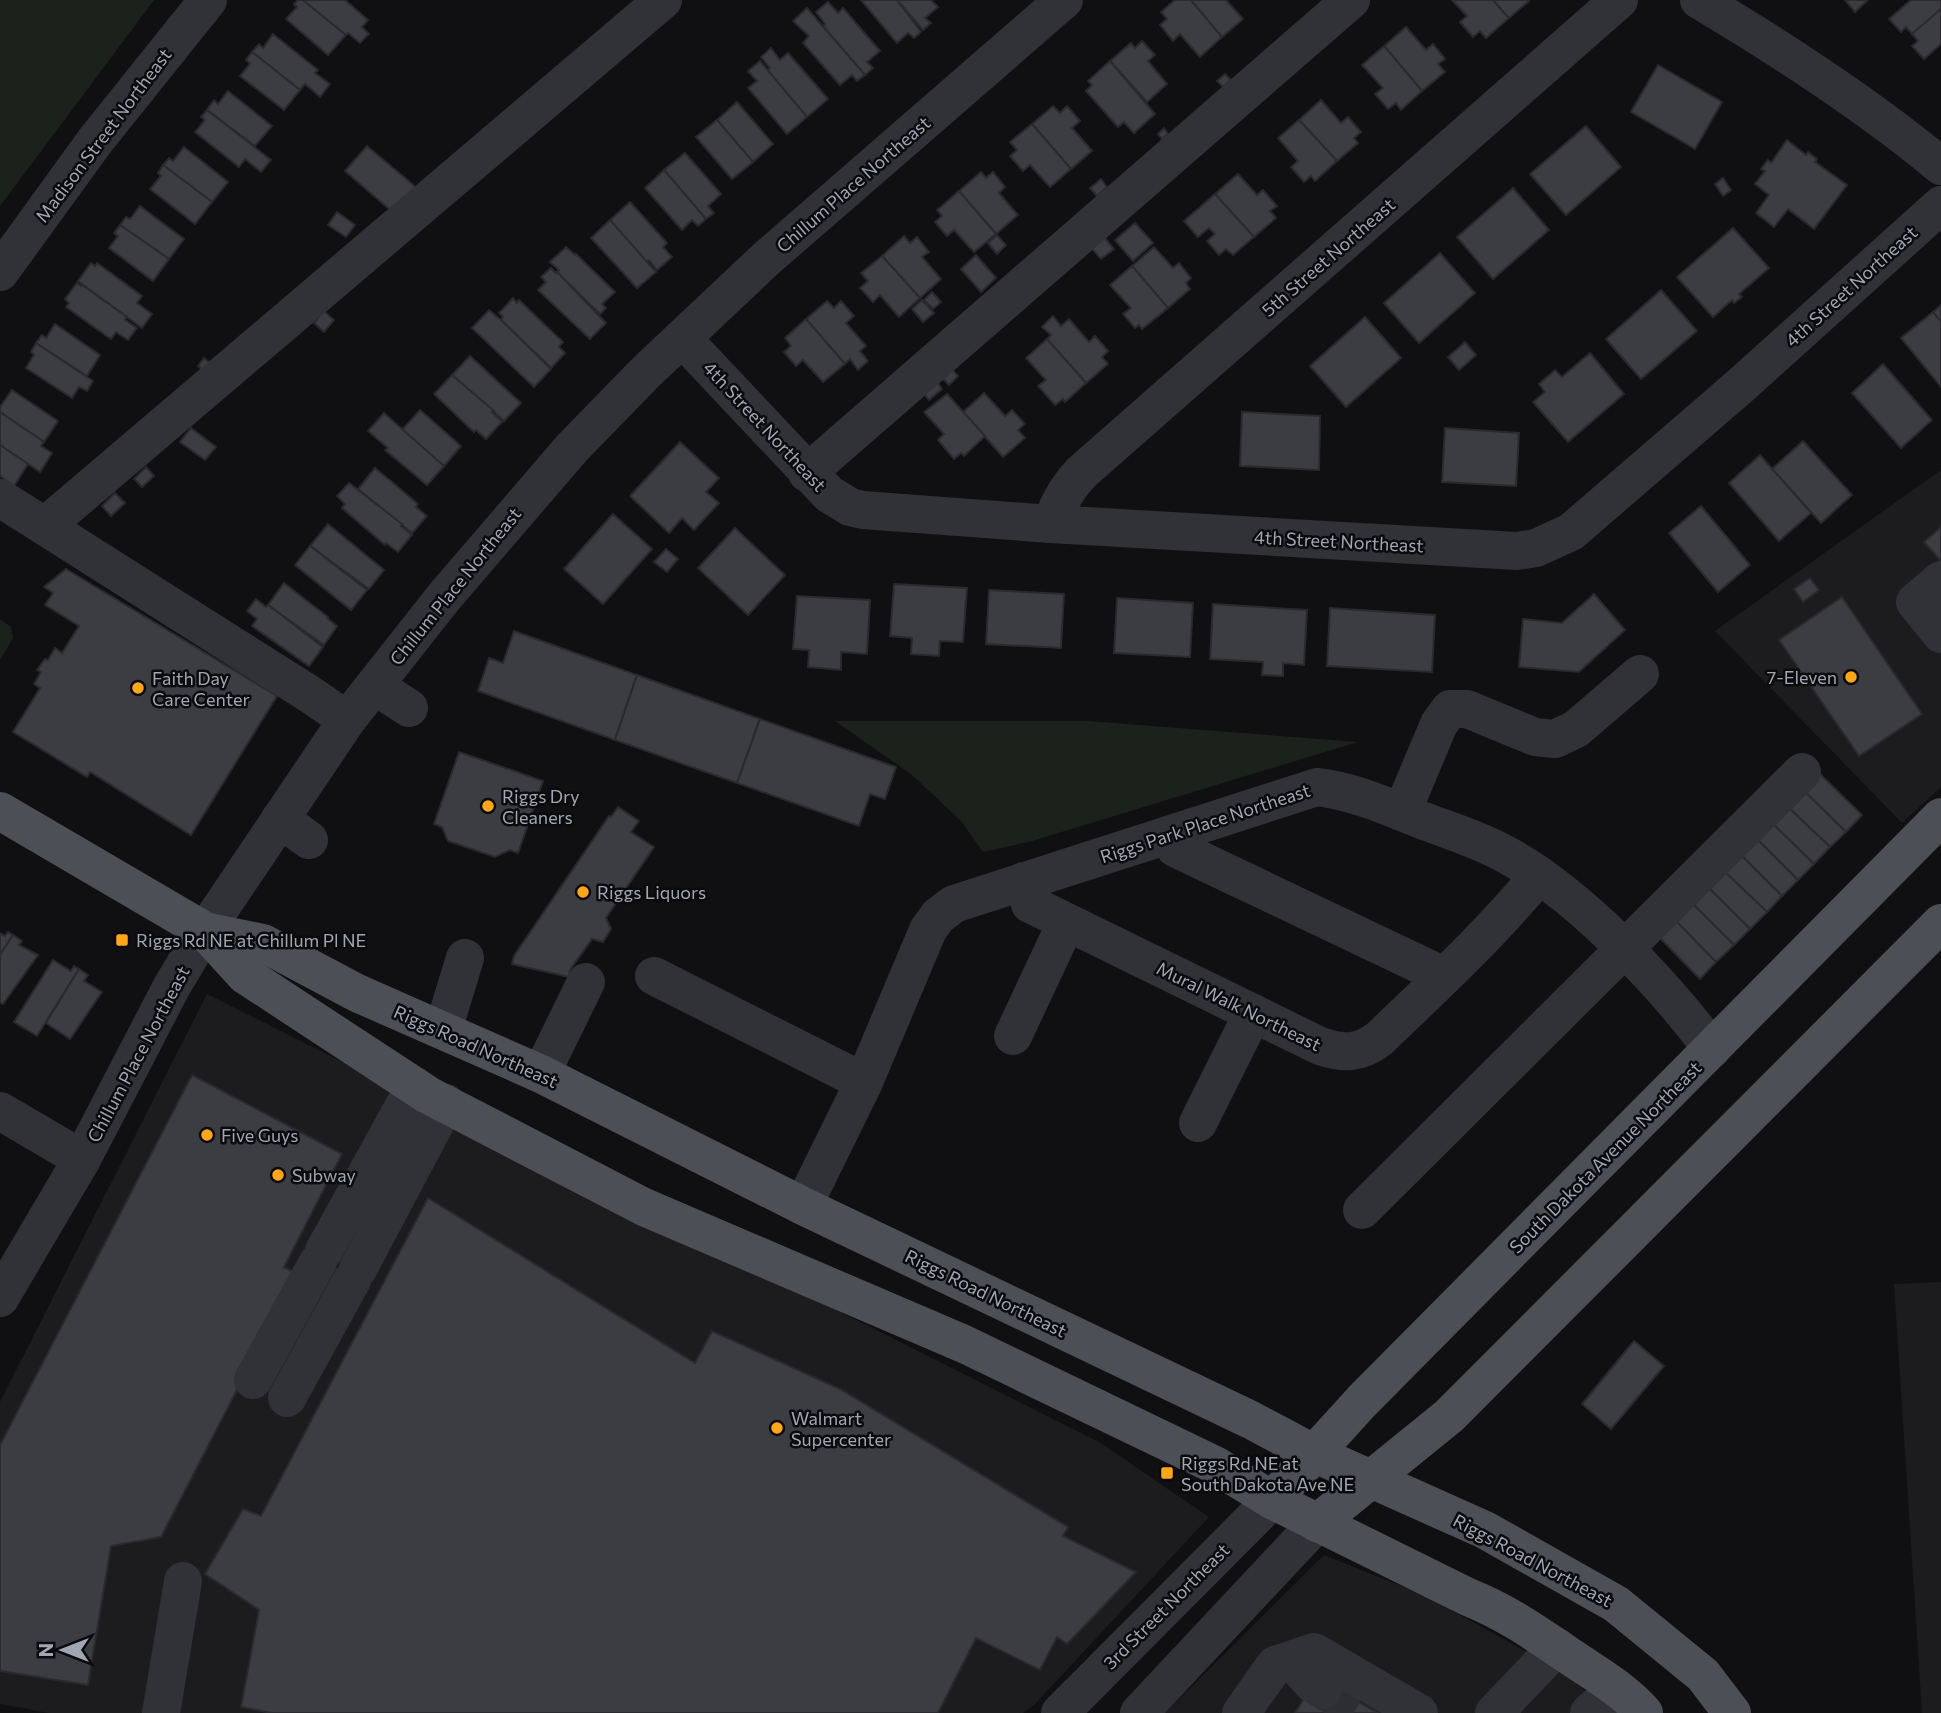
<svg xmlns="http://www.w3.org/2000/svg" width="1941" height="1713" font-family="Commissioner,sans-serif">
<rect width="100%" height="100%" fill="#101012"/>
<g fill="#1c1c1f">
<polygon points="1941,470 1941,787 1902,823 1715,631"/>
<polygon points="207,994 1099,1442 1209,1517 1035,1704 1023,1713 49,1713 0,1704 0,1402"/>
<polygon points="1941,1282 1941,1713 1922,1713 1894,1284"/>
<polygon points="1324,1555 1424,1595 1570,1676 1608,1713 1165,1713"/>
</g>
<g fill="#1a221b">
<polygon points="0,0 154,0 0,206"/>
<polygon points="0,619 11,627 13,638 0,660"/>
<polygon points="835,721 1088,721 1358,742 1032,841 983,852 961,821 912,775"/>
</g>
<g fill="#3c3d42" stroke="#2a2a2e" stroke-width="2">
<polygon points="298,0 303,0 346,35 328,55 286,19 297,7 294,4"/>
<polygon points="303,0 345,0 368,20 362,27 369,34 360,43 348,33 346,35"/>
<polygon points="861,0 897,0 921,32 914,38 908,33 897,43"/>
<polygon points="897,0 931,0 938,7 925,18 931,23 923,30"/>
<polygon points="1175,0 1191,0 1222,37 1200,57 1180,34 1173,41 1160,25 1167,19 1161,12"/>
<polygon points="1191,0 1226,0 1243,19 1222,37"/>
<polygon points="1452,0 1493,0 1509,18 1486,38 1480,31 1473,37 1460,22 1467,16"/>
<polygon points="1493,0 1529,0 1529,1 1509,18"/>
<polygon points="1845,0 1868,0 1855,12"/>
<polygon points="1911,0 1941,0 1941,9 1912,34 1906,27 1901,32 1889,19"/>
<polygon points="828,2 838,13 843,8 880,51 867,62 873,68 865,75 823,26 825,24 816,12"/>
<polygon points="807,8 865,75 857,81 852,75 840,85 803,43 809,36 793,21"/>
<polygon points="1941,9 1941,44 1924,59 1912,46 1918,41 1912,34"/>
<polygon points="1406,27 1426,50 1433,44 1445,59 1438,64 1445,72 1422,91 1384,46"/>
<polygon points="273,34 318,70 315,73 330,84 320,97 305,84 300,90 252,52 259,44 263,48"/>
<polygon points="1142,41 1155,55 1148,61 1167,84 1147,102 1110,61 1131,43 1135,48"/>
<polygon points="1384,46 1422,91 1401,110 1396,103 1388,109 1375,94 1383,88 1362,65"/>
<polygon points="771,48 780,60 788,53 828,99 807,117 767,71 770,68 761,57"/>
<polygon points="252,52 300,90 284,110 240,76 250,64 246,60"/>
<polygon points="760,61 807,117 787,134 748,88 757,81 748,71"/>
<polygon points="1110,61 1155,114 1134,133 1124,122 1118,127 1086,91 1092,85 1088,81"/>
<polygon points="1658,65 1722,102 1695,149 1631,112"/>
<polygon points="1225,74 1231,80 1223,87 1217,81"/>
<polygon points="228,91 272,126 255,146 207,110 214,100 218,104"/>
<polygon points="1321,100 1341,123 1348,117 1361,132 1354,138 1358,143 1337,161 1299,120"/>
<polygon points="737,102 773,144 753,162 717,120"/>
<polygon points="1053,106 1060,113 1067,106 1080,121 1072,128 1092,151 1071,169 1032,124"/>
<polygon points="207,110 271,160 261,172 245,159 239,167 195,132 205,120 201,117"/>
<polygon points="717,120 753,162 732,179 696,137"/>
<polygon points="1299,120 1337,161 1315,181 1311,176 1304,182 1291,167 1298,161 1278,138"/>
<polygon points="1032,124 1071,169 1050,187 1030,165 1023,171 1010,156 1017,150 1010,142"/>
<polygon points="1586,126 1621,167 1566,215 1530,174"/>
<polygon points="1164,128 1168,134 1162,139 1158,134"/>
<polygon points="1787,140 1806,155 1808,152 1817,159 1815,162 1847,185 1814,229 1788,209 1774,227 1756,213 1769,195 1755,184 1765,171 1761,169 1768,160 1771,163"/>
<polygon points="367,146 417,188 395,214 345,171"/>
<polygon points="184,147 228,182 212,202 163,165 169,158 173,161"/>
<polygon points="685,153 721,194 708,206 714,213 706,219 664,170"/>
<polygon points="163,165 212,202 195,224 150,189 161,176 158,173"/>
<polygon points="664,170 706,219 698,226 692,220 682,230 645,188"/>
<polygon points="981,172 986,178 993,172 1005,187 999,193 1018,215 996,234 959,191"/>
<polygon points="1238,174 1257,195 1263,190 1277,206 1270,211 1276,218 1254,237 1215,194"/>
<polygon points="1723,178 1731,190 1723,196 1715,184"/>
<polygon points="1101,179 1107,187 1097,196 1090,188"/>
<polygon points="1513,188 1549,230 1493,279 1457,237"/>
<polygon points="959,191 996,234 974,252 954,230 947,236 935,222 942,216 937,210"/>
<polygon points="1215,194 1254,237 1233,255 1226,249 1219,255 1207,241 1215,234 1209,228 1198,237 1184,221"/>
<polygon points="630,202 667,243 663,247 672,257 657,270 649,260 647,262 610,220"/>
<polygon points="140,206 184,239 169,259 120,225 126,217 130,219"/>
<polygon points="337,212 355,225 346,237 328,225"/>
<polygon points="610,220 656,272 637,288 591,238"/>
<polygon points="1135,223 1153,243 1133,261 1115,240"/>
<polygon points="120,225 169,259 153,281 109,248 118,236 114,233"/>
<polygon points="1733,228 1769,268 1739,294 1742,297 1734,303 1732,300 1713,317 1677,277"/>
<polygon points="1100,232 1114,249 1101,259 1087,243"/>
<polygon points="997,235 1006,245 997,254 988,243"/>
<polygon points="904,236 910,243 917,237 929,252 922,257 941,279 920,298 882,256"/>
<polygon points="566,247 575,255 576,254 615,292 602,304 606,308 600,314 557,272 559,270 550,262"/>
<polygon points="1154,247 1173,268 1179,263 1191,278 1186,283 1190,289 1168,308 1132,266"/>
<polygon points="1440,253 1475,293 1419,343 1384,303"/>
<polygon points="976,255 996,278 981,292 961,269"/>
<polygon points="882,256 920,298 899,317 880,295 873,302 860,288 868,281 861,273"/>
<polygon points="91,263 95,266 97,263 142,296 137,303 152,314 142,328 78,281"/>
<polygon points="1132,266 1168,308 1142,329 1139,325 1135,328 1123,314 1131,308 1110,285"/>
<polygon points="551,268 556,273 557,272 606,323 590,339 538,290 546,282 541,277"/>
<polygon points="77,283 81,286 82,285 127,317 125,320 137,328 128,340 116,332 111,339 66,307 69,303 65,299"/>
<polygon points="1661,290 1697,331 1641,379 1606,339"/>
<polygon points="932,292 941,302 933,309 924,300"/>
<polygon points="513,298 517,303 519,300 563,342 559,347 565,353 551,368 501,320 503,317 499,313"/>
<polygon points="922,300 934,313 923,322 912,309"/>
<polygon points="827,301 834,308 841,301 854,316 846,323 866,346 860,351 868,361 858,370 850,359 845,364 806,319"/>
<polygon points="1941,305 1941,322 1933,312"/>
<polygon points="489,310 501,320 551,369 534,387 472,328"/>
<polygon points="324,311 334,320 324,332 314,323"/>
<polygon points="1933,312 1941,322 1941,387 1901,338"/>
<polygon points="1053,316 1061,326 1069,319 1089,342 1095,336 1108,351 1102,357 1108,364 1086,383 1047,339 1051,335 1042,327"/>
<polygon points="1365,317 1401,358 1346,407 1310,366"/>
<polygon points="806,319 845,364 823,382 803,360 796,366 784,352 791,346 785,338"/>
<polygon points="55,324 100,355 87,376 36,343 42,335 46,338"/>
<polygon points="1047,339 1086,383 1065,402 1063,399 1055,405 1038,386 1046,380 1026,358"/>
<polygon points="1465,342 1476,355 1459,370 1448,357"/>
<polygon points="36,343 93,381 87,391 79,387 72,398 26,368 34,355 31,352"/>
<polygon points="1590,353 1624,394 1568,442 1533,402 1545,392 1539,384 1555,370 1562,377"/>
<polygon points="470,356 521,403 504,421 452,375"/>
<polygon points="204,358 211,364 205,371 198,366"/>
<polygon points="1883,364 1932,420 1901,448 1852,393"/>
<polygon points="951,368 958,376 949,385 942,378"/>
<polygon points="452,375 494,411 492,412 502,422 486,439 476,430 474,432 434,394"/>
<polygon points="935,379 942,389 929,400 921,390"/>
<polygon points="12,390 58,421 44,442 0,412 0,407"/>
<polygon points="984,393 1005,416 1012,410 1025,424 1018,430 1025,438 1003,457 963,412"/>
<polygon points="947,394 985,436 964,456 961,453 954,459 938,440 944,434 924,412"/>
<polygon points="420,410 461,446 444,466 402,430"/>
<polygon points="0,412 44,442 41,446 52,453 40,472 0,445"/>
<polygon points="1242,412 1320,416 1319,470 1240,466"/>
<polygon points="384,413 444,466 427,485 385,450 388,448 368,431"/>
<polygon points="191,428 216,447 205,460 180,442"/>
<polygon points="1445,428 1519,433 1516,486 1442,482"/>
<polygon points="1803,441 1852,495 1821,523 1772,469"/>
<polygon points="680,442 719,478 706,492 719,503 694,530 682,518 669,533 630,496"/>
<polygon points="0,445 28,464 14,486 0,476"/>
<polygon points="1760,455 1811,513 1779,541 1729,483"/>
<polygon points="146,467 154,476 142,487 134,479"/>
<polygon points="375,468 418,504 416,507 427,516 412,533 358,489"/>
<polygon points="349,483 402,524 401,526 412,535 398,552 386,543 385,545 342,508 345,504 337,496"/>
<polygon points="115,493 125,503 111,516 102,506"/>
<polygon points="1701,506 1750,565 1718,592 1669,533"/>
<polygon points="613,514 652,549 603,604 564,569"/>
<polygon points="328,524 384,570 369,589 310,546"/>
<polygon points="1941,527 1941,561 1924,542"/>
<polygon points="735,528 785,575 748,615 698,568"/>
<polygon points="310,546 367,590 351,610 295,565"/>
<polygon points="666,549 678,559 667,572 654,562"/>
<polygon points="66,569 277,696 191,835 90,772 87,777 13,732 40,688 34,684 41,672 37,670 45,659 48,660 55,648 62,653 79,626 45,605 53,593 44,587"/>
<polygon points="1810,578 1819,590 1803,602 1794,589"/>
<polygon points="284,583 328,617 327,618 337,626 324,645 268,605"/>
<polygon points="894,584 967,588 963,642 940,641 939,656 911,654 912,638 890,636"/>
<polygon points="989,590 1064,594 1061,648 986,644"/>
<polygon points="1594,594 1625,630 1579,672 1519,667 1523,619 1562,623"/>
<polygon points="797,596 870,600 867,654 841,652 841,670 808,667 809,650 793,649"/>
<polygon points="1842,597 1922,714 1859,756 1779,640"/>
<polygon points="1117,598 1193,603 1190,657 1114,653"/>
<polygon points="256,599 266,607 268,605 323,647 309,666 252,626 257,619 247,611"/>
<polygon points="1213,604 1307,610 1304,665 1283,663 1283,676 1262,675 1263,662 1210,659"/>
<polygon points="1330,608 1435,615 1432,672 1327,666"/>
<polygon points="514,631 637,675 615,740 478,691 489,658 503,663"/>
<polygon points="637,675 760,719 737,783 615,740"/>
<polygon points="760,719 896,767 885,799 870,794 859,826 737,783"/>
<polygon points="459,752 543,781 518,853 510,850 495,857 448,841 442,827 434,824"/>
<polygon points="1819,773 1862,815 1846,832 1803,790"/>
<polygon points="1803,790 1846,832 1830,847 1787,806"/>
<polygon points="1787,806 1830,847 1814,864 1771,822"/>
<polygon points="618,807 639,821 631,832 654,847 606,918 611,929 603,942 592,939 570,970 569,977 512,964 514,956 609,816 611,817"/>
<polygon points="1771,822 1814,864 1798,880 1756,838"/>
<polygon points="1756,838 1798,880 1782,896 1740,854"/>
<polygon points="1740,854 1782,896 1767,912 1724,871"/>
<polygon points="1724,871 1767,912 1750,929 1708,887"/>
<polygon points="1708,887 1750,929 1734,945 1692,903"/>
<polygon points="1692,903 1734,945 1716,962 1675,920"/>
<polygon points="1675,920 1716,962 1700,979 1659,937"/>
<polygon points="8,932 13,935 0,955 0,933 5,936"/>
<polygon points="13,935 22,941 19,945 38,955 3,1004 0,1002 0,955"/>
<polygon points="53,960 71,971 74,966 79,969 37,1036 14,1022"/>
<polygon points="79,969 88,975 84,981 102,992 70,1039 46,1023"/>
<polygon points="192,1075 342,1154 284,1267 297,1274 161,1537 111,1546 88,1685 0,1671 0,1445"/>
<polygon points="428,1198 695,1363 712,1331 840,1389 1068,1527 1063,1536 1136,1572 1067,1644 1057,1637 1040,1670 976,1638 938,1713 272,1713 241,1707 259,1610 205,1574 243,1509 261,1516"/>
<polygon points="1634,1341 1664,1366 1611,1429 1582,1404"/>
<polygon points="1328,1684 1378,1713 1295,1713 1309,1690"/>
</g>
<g fill="none" stroke-linecap="round" stroke-linejoin="round">
<polyline stroke="#2d2e32" stroke-width="38" stroke-dasharray="38 19" stroke-linecap="butt" points="1323,1690 1363,1713"/>
<g stroke="#313237" stroke-width="38">
<path d="M 1699,0 C 1783,50 1865,103 1941,166"/>
<polyline points="0,272 95,141 208,0"/>
<polyline points="682,338 829,494 850,507 863,510 1051,524 1517,551 1536,548 1571,532 1739,387 1941,205"/>
<polyline points="807,473 1351,0"/>
<polyline points="0,498 311,695 347,720"/>
<path d="M 1051,524 C 1058,504 1067,487 1082,472 L 1619,0"/>
<polyline points="45,526 663,0"/>
<polyline points="1941,580 1915,602 1941,634"/>
<polyline points="375,686 409,708"/>
<polyline points="1402,812 1439,724 1450,709 1467,709 1535,737 1555,739 1576,729 1640,674"/>
<polyline points="280,819 309,840"/>
<polyline points="1170,835 1175,848 1444,976"/>
<path d="M 1024,881 L 1030,904 L 1320,1046 C 1343,1054 1359,1054 1379,1039 C 1434,986 1491,934 1539,875"/>
<polyline points="654,976 864,1082"/>
<polyline points="443,1030 465,958"/>
<polyline points="1013,1036 1066,923"/>
<polyline points="541,1074 586,982"/>
<polyline points="0,1111 82,1159"/>
<polyline points="1198,1123 1253,1013"/>
<path d="M 803,1206 L 864,1082 L 928,930 L 938,916 L 954,904 L 1317,787 C 1352,791 1387,806 1419,819 C 1447,830 1477,839 1503,853 C 1576,891 1663,983 1712,1049"/>
<polyline points="1362,1210 1802,772"/>
<polyline points="324,1251 415,1086"/>
<polyline points="358,1269 446,1103"/>
<polyline points="0,1298 82,1159 172,986 205,931 347,720 444,597 572,448 646,372 767,258 1064,0"/>
<polyline points="253,1380 318,1262"/>
<polyline points="287,1398 352,1280"/>
<polyline points="1291,1660 1312,1683 1323,1690"/>
<polyline points="161,1713 183,1581"/>
<polyline points="1060,1713 1272,1500"/>
<polyline points="1139,1713 1317,1523"/>
<polyline points="1241,1713 1275,1665 1314,1652 1419,1713"/>
<polyline points="1494,1713 1557,1647"/>
<polyline points="1589,1713 1617,1688"/>
</g>
<g stroke="#4d4f56" stroke-width="38">
<path d="M 0,811 L 205,931 L 245,975 L 428,1095 L 644,1207 L 964,1344 L 1215,1465 L 1272,1500 L 1468,1597 C 1506,1612 1537,1634 1571,1657 C 1596,1674 1624,1690 1644,1713"/>
<polyline points="205,931 263,943 357,993 541,1074 803,1206 1251,1420 1313,1453 1485,1530 1616,1604 1703,1675 1732,1713"/>
<polyline points="1272,1500 1362,1401 1941,817"/>
<polyline points="1317,1523 1449,1416 1941,923"/>
</g>
</g>
<g fill="#ffa61b" stroke="#0b0b0d" stroke-width="2.5">
<circle cx="1851" cy="677" r="7"/>
<circle cx="138" cy="688" r="7"/>
<circle cx="488" cy="806" r="7"/>
<circle cx="583" cy="892" r="7"/>
<rect x="115" y="933" width="14" height="14" rx="3.5"/>
<circle cx="207" cy="1135" r="7"/>
<circle cx="278" cy="1175" r="7"/>
<circle cx="777" cy="1428" r="7"/>
<rect x="1160" y="1466" width="14" height="14" rx="3.5"/>
</g>
<g text-anchor="middle" dominant-baseline="central" stroke-width="5" stroke-linejoin="round" paint-order="stroke">
<g font-size="18" fill="#a0a7b4" stroke="#0b0b0d">
<text transform="translate(103 135) rotate(-53)">Madison Street Northeast</text>
<text transform="translate(853 184) rotate(-41)">Chillum Place Northeast</text>
<text transform="translate(1328 257) rotate(-41)">5th Street Northeast</text>
<text transform="translate(1851 286) rotate(-42)">4th Street Northeast</text>
<text transform="translate(765 426) rotate(47)">4th Street Northeast</text>
<text transform="translate(1339 541) rotate(3)">4th Street Northeast</text>
<text transform="translate(455 586) rotate(-51)">Chillum Place Northeast</text>
<text transform="translate(1205 823) rotate(-18)">Riggs Park Place Northeast</text>
<text transform="translate(1239 1006) rotate(26)">Mural Walk Northeast</text>
<text transform="translate(476 1046) rotate(24)">Riggs Road Northeast</text>
<text transform="translate(138 1054) rotate(-62)">Chillum Place Northeast</text>
<text transform="translate(1605 1157) rotate(-45)">South Dakota Avenue Northeast</text>
<text transform="translate(986 1293) rotate(26)">Riggs Road Northeast</text>
<text transform="translate(1533 1560) rotate(28)">Riggs Road Northeast</text>
<text transform="translate(1166 1606) rotate(-45)">3rd Street Northeast</text>
</g>
<g font-size="18" fill="#a0a7b4" stroke="#0b0b0d" text-anchor="start">
<text x="1837" y="677" text-anchor="end">7-Eleven</text>
<text x="152" y="678">Faith Day<tspan x="152" dy="21">Care Center</tspan></text>
<text x="502" y="796">Riggs Dry<tspan x="502" dy="21">Cleaners</tspan></text>
<text x="597" y="892">Riggs Liquors</text>
<text x="136" y="940">Riggs Rd NE at Chillum Pl NE</text>
<text x="221" y="1135">Five Guys</text>
<text x="292" y="1175">Subway</text>
<text x="791" y="1418">Walmart<tspan x="791" dy="21">Supercenter</tspan></text>
<text x="1181" y="1463">Riggs Rd NE at<tspan x="1181" dy="21">South Dakota Ave NE</tspan></text>
</g>
</g>
<g transform="translate(63 1650) rotate(270)" stroke="#0b0b0d" stroke-width="5" paint-order="stroke">
<path d="M0-5L12 26L0 18L-12 26Z" fill="#a0a7b4"/>
<text y="-10" font-size="19" font-weight="bold" text-anchor="middle" fill="#a0a7b4">N</text>
</g>
</svg>
